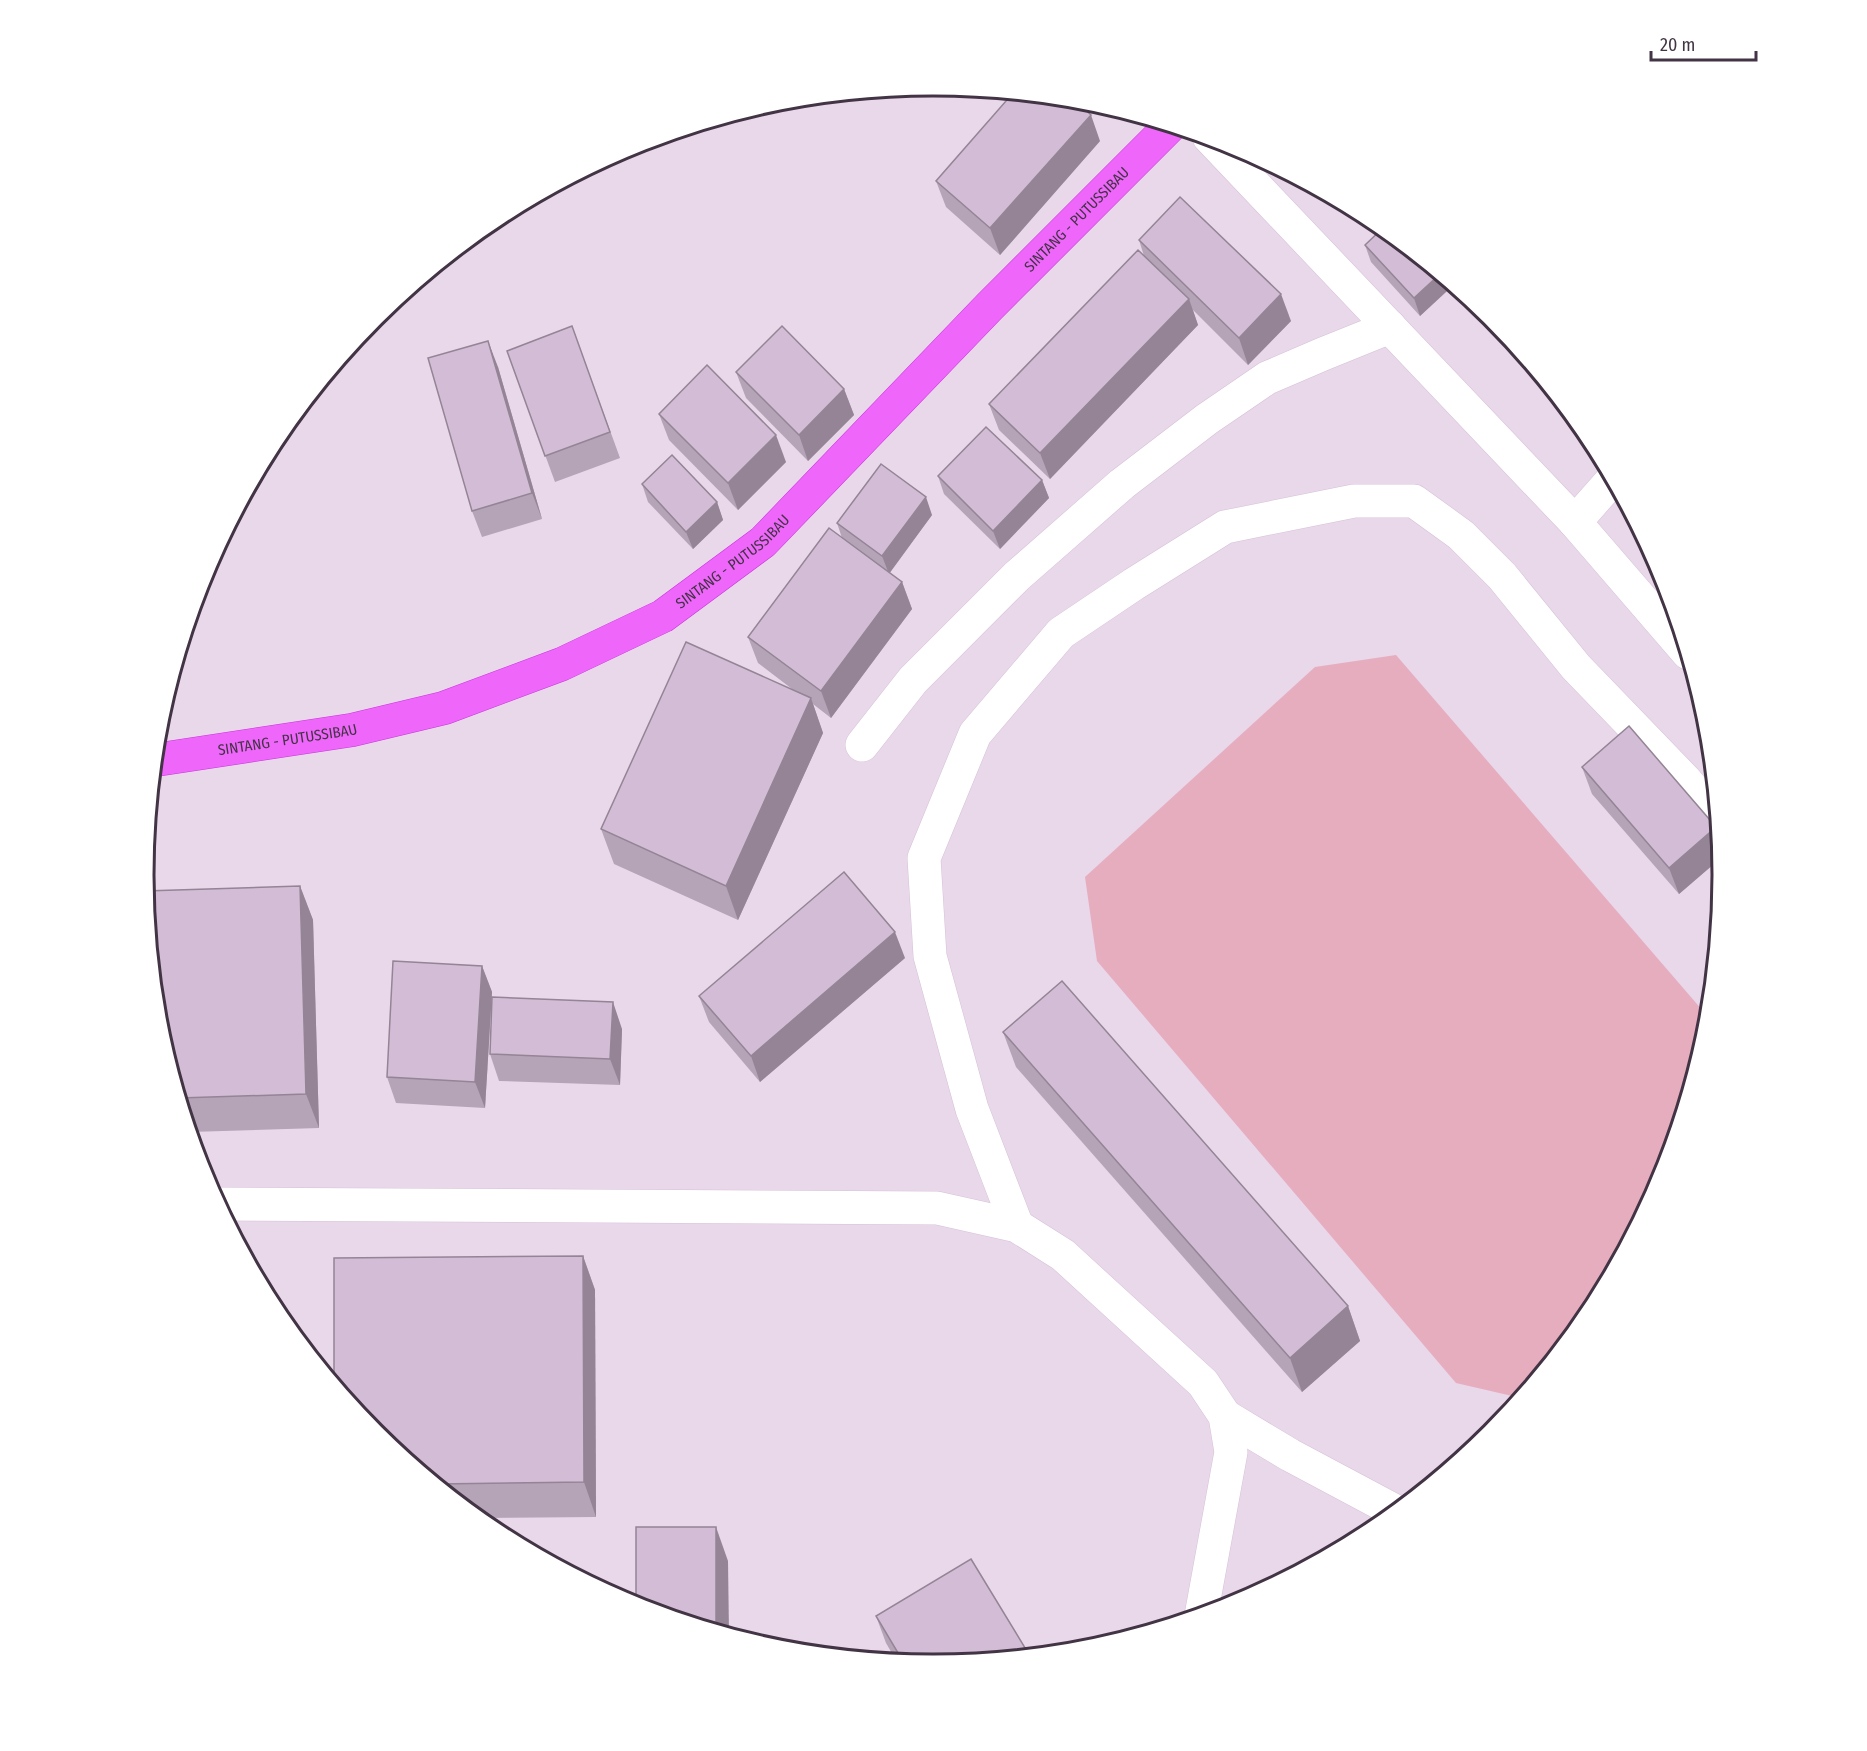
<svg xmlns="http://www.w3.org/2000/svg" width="1867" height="1751" font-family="'Fira Sans Condensed',sans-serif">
<rect width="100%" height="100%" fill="#f1e4f2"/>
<circle fill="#e9d7ea" cx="933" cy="875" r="787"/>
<polygon fill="#e6adbe" points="1396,655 1709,1018 1708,1030 1663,1178 1590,1315 1521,1398 1456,1383 1097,961 1085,877 1315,667"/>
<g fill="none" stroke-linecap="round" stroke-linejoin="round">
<g stroke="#d6c1d8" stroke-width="34">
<g id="minor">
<polyline points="1209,137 1575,522 1688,653"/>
<polyline points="1575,522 1613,479"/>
<polyline points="862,745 913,680 1017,576 1122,484 1207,419 1267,378 1323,354 1390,327"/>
<polyline points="218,1204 937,1208 1017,1226 1063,1255 1203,1383 1225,1416 1231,1452 1201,1616"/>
<polyline points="1017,1226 972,1109 930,956 924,858 975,734 1061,633 1134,584 1225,527 1354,501 1414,501 1461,535 1502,576 1576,667 1686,781 1718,820"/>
<polyline points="1225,1416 1290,1455 1397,1512"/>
</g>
</g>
<g stroke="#c736da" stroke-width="34">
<g id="highway">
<path id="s1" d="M 155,760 L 352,730 L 444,708 L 562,664 L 663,616 L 763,542 L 989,307 L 1170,126"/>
</g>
</g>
<use href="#minor" stroke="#fff" stroke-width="33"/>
<use href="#highway" stroke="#ef66fb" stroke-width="33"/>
</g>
<g fill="#b5a3b8">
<polygon points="1100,141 1000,255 946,207 936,181"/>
<polygon points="1139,240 1291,321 1248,365 1193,310 1198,325 1050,479 999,430 989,404 1144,256"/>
<polygon points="1365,245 1447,291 1420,316 1371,262"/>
<polygon points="572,326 620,458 555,482 507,351"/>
<polygon points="498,367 542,519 482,537 472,511"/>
<polygon points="736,372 844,389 854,415 808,461 746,398"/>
<polygon points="659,414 786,462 738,510 669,440"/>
<polygon points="938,476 1042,480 1049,498 1000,549 944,494"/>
<polygon points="642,484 717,502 723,520 693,549 648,502"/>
<polygon points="932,515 889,573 902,582 912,609 831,718 813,704 823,733 738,920 614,864 601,829 796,692 758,663 748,637 842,538 837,523"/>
<polygon points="1582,767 1716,827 1720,835 1722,857 1679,894 1592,794"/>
<polygon points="300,886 313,920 319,1128 190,1132 159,1029"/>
<polygon points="905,958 760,1082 709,1022 699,996"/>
<polygon points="482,966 492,992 485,1108 396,1103 387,1077"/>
<polygon points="622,1029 620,1085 499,1081 490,1054"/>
<polygon points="1003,1032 1348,1306 1360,1341 1302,1392 1016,1067"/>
<polygon points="583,1256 595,1290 596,1517 477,1518 375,1434"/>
<polygon points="876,1616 933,1665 897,1662 886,1643"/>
</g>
<g fill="#948496">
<polygon points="1091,115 1100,141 1000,255 990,228"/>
<polygon points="1440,274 1441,275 1447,291 1420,316 1414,298"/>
<polygon points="1281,294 1291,321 1248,365 1239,338"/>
<polygon points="1189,299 1198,325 1050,479 1040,453"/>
<polygon points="488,341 498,367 542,519 532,493"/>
<polygon points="844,389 854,415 808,461 799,435"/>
<polygon points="776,435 786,462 738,510 728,483"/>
<polygon points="1042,480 1049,498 1000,549 993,531"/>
<polygon points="926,497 932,515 889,574 882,556"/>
<polygon points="717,502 723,520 693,549 686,532"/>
<polygon points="902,582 912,609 831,718 821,691"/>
<polygon points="811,698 823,733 738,920 726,886"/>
<polygon points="1716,827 1720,835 1722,857 1679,894 1669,868"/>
<polygon points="300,886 313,920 319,1128 306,1094"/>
<polygon points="895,932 905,958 760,1082 751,1056"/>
<polygon points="482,966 492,992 485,1108 475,1082"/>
<polygon points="613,1002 622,1029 620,1085 610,1059"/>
<polygon points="583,1256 595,1290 596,1517 584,1482"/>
<polygon points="1348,1306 1360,1341 1302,1392 1290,1358"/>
<polygon points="716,1527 728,1561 729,1635 716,1631"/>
</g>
<g fill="#d3bdd6" stroke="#948496" stroke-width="1.5">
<polygon points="1013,93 1074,99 1091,115 990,228 936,181"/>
<polygon points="1180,197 1281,294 1239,338 1139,240"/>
<polygon points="1383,228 1440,274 1414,298 1365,245"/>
<polygon points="1138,250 1189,299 1040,453 989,404"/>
<polygon points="572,326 610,432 545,456 507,351"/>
<polygon points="782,326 844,389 799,435 736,372"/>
<polygon points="488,341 532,493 472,511 428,358"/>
<polygon points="707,365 776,435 728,483 659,414"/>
<polygon points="986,427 1042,480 993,531 938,476"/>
<polygon points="672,455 717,502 686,532 642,484"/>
<polygon points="881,464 926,497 882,556 837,523"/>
<polygon points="829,528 902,582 821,691 748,637"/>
<polygon points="686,642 811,698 726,886 601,829"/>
<polygon points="1629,726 1716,827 1669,868 1582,767"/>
<polygon points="844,872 895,932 751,1056 699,996"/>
<polygon points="300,886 306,1094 179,1098 159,1029 145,891"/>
<polygon points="393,961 482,966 475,1082 387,1077"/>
<polygon points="1062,981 1348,1306 1290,1358 1003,1032"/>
<polygon points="492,997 613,1002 610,1059 490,1054"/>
<polygon points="583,1256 584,1482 435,1484 375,1434 334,1385 334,1258"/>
<polygon points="636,1527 716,1527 716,1631 636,1607"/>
<polygon points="971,1559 1030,1656 933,1665 904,1663 876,1616"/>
</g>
<g text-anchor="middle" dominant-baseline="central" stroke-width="4.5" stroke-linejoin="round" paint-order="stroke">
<g font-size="15" fill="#423444" stroke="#fff">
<text stroke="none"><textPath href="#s1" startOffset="1106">SINTANG - PUTUSSIBAU</textPath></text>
<text stroke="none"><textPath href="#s1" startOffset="620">SINTANG - PUTUSSIBAU</textPath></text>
<text stroke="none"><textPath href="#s1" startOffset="134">SINTANG - PUTUSSIBAU</textPath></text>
</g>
</g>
<path d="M0 0H1867V1751H0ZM154 875a779 779 0 1 1 1558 0a779 779 0 1 1-1558 0Z" fill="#fff" fill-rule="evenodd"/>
<path fill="none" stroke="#423444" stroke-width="3" d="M154 875a779 779 0 1 1 1558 0a779 779 0 1 1-1558 0Z"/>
<path d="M1651 51v9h105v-9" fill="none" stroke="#423444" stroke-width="3"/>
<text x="1660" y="51" font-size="18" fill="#423444" stroke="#ffffff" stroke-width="4.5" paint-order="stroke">20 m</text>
</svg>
